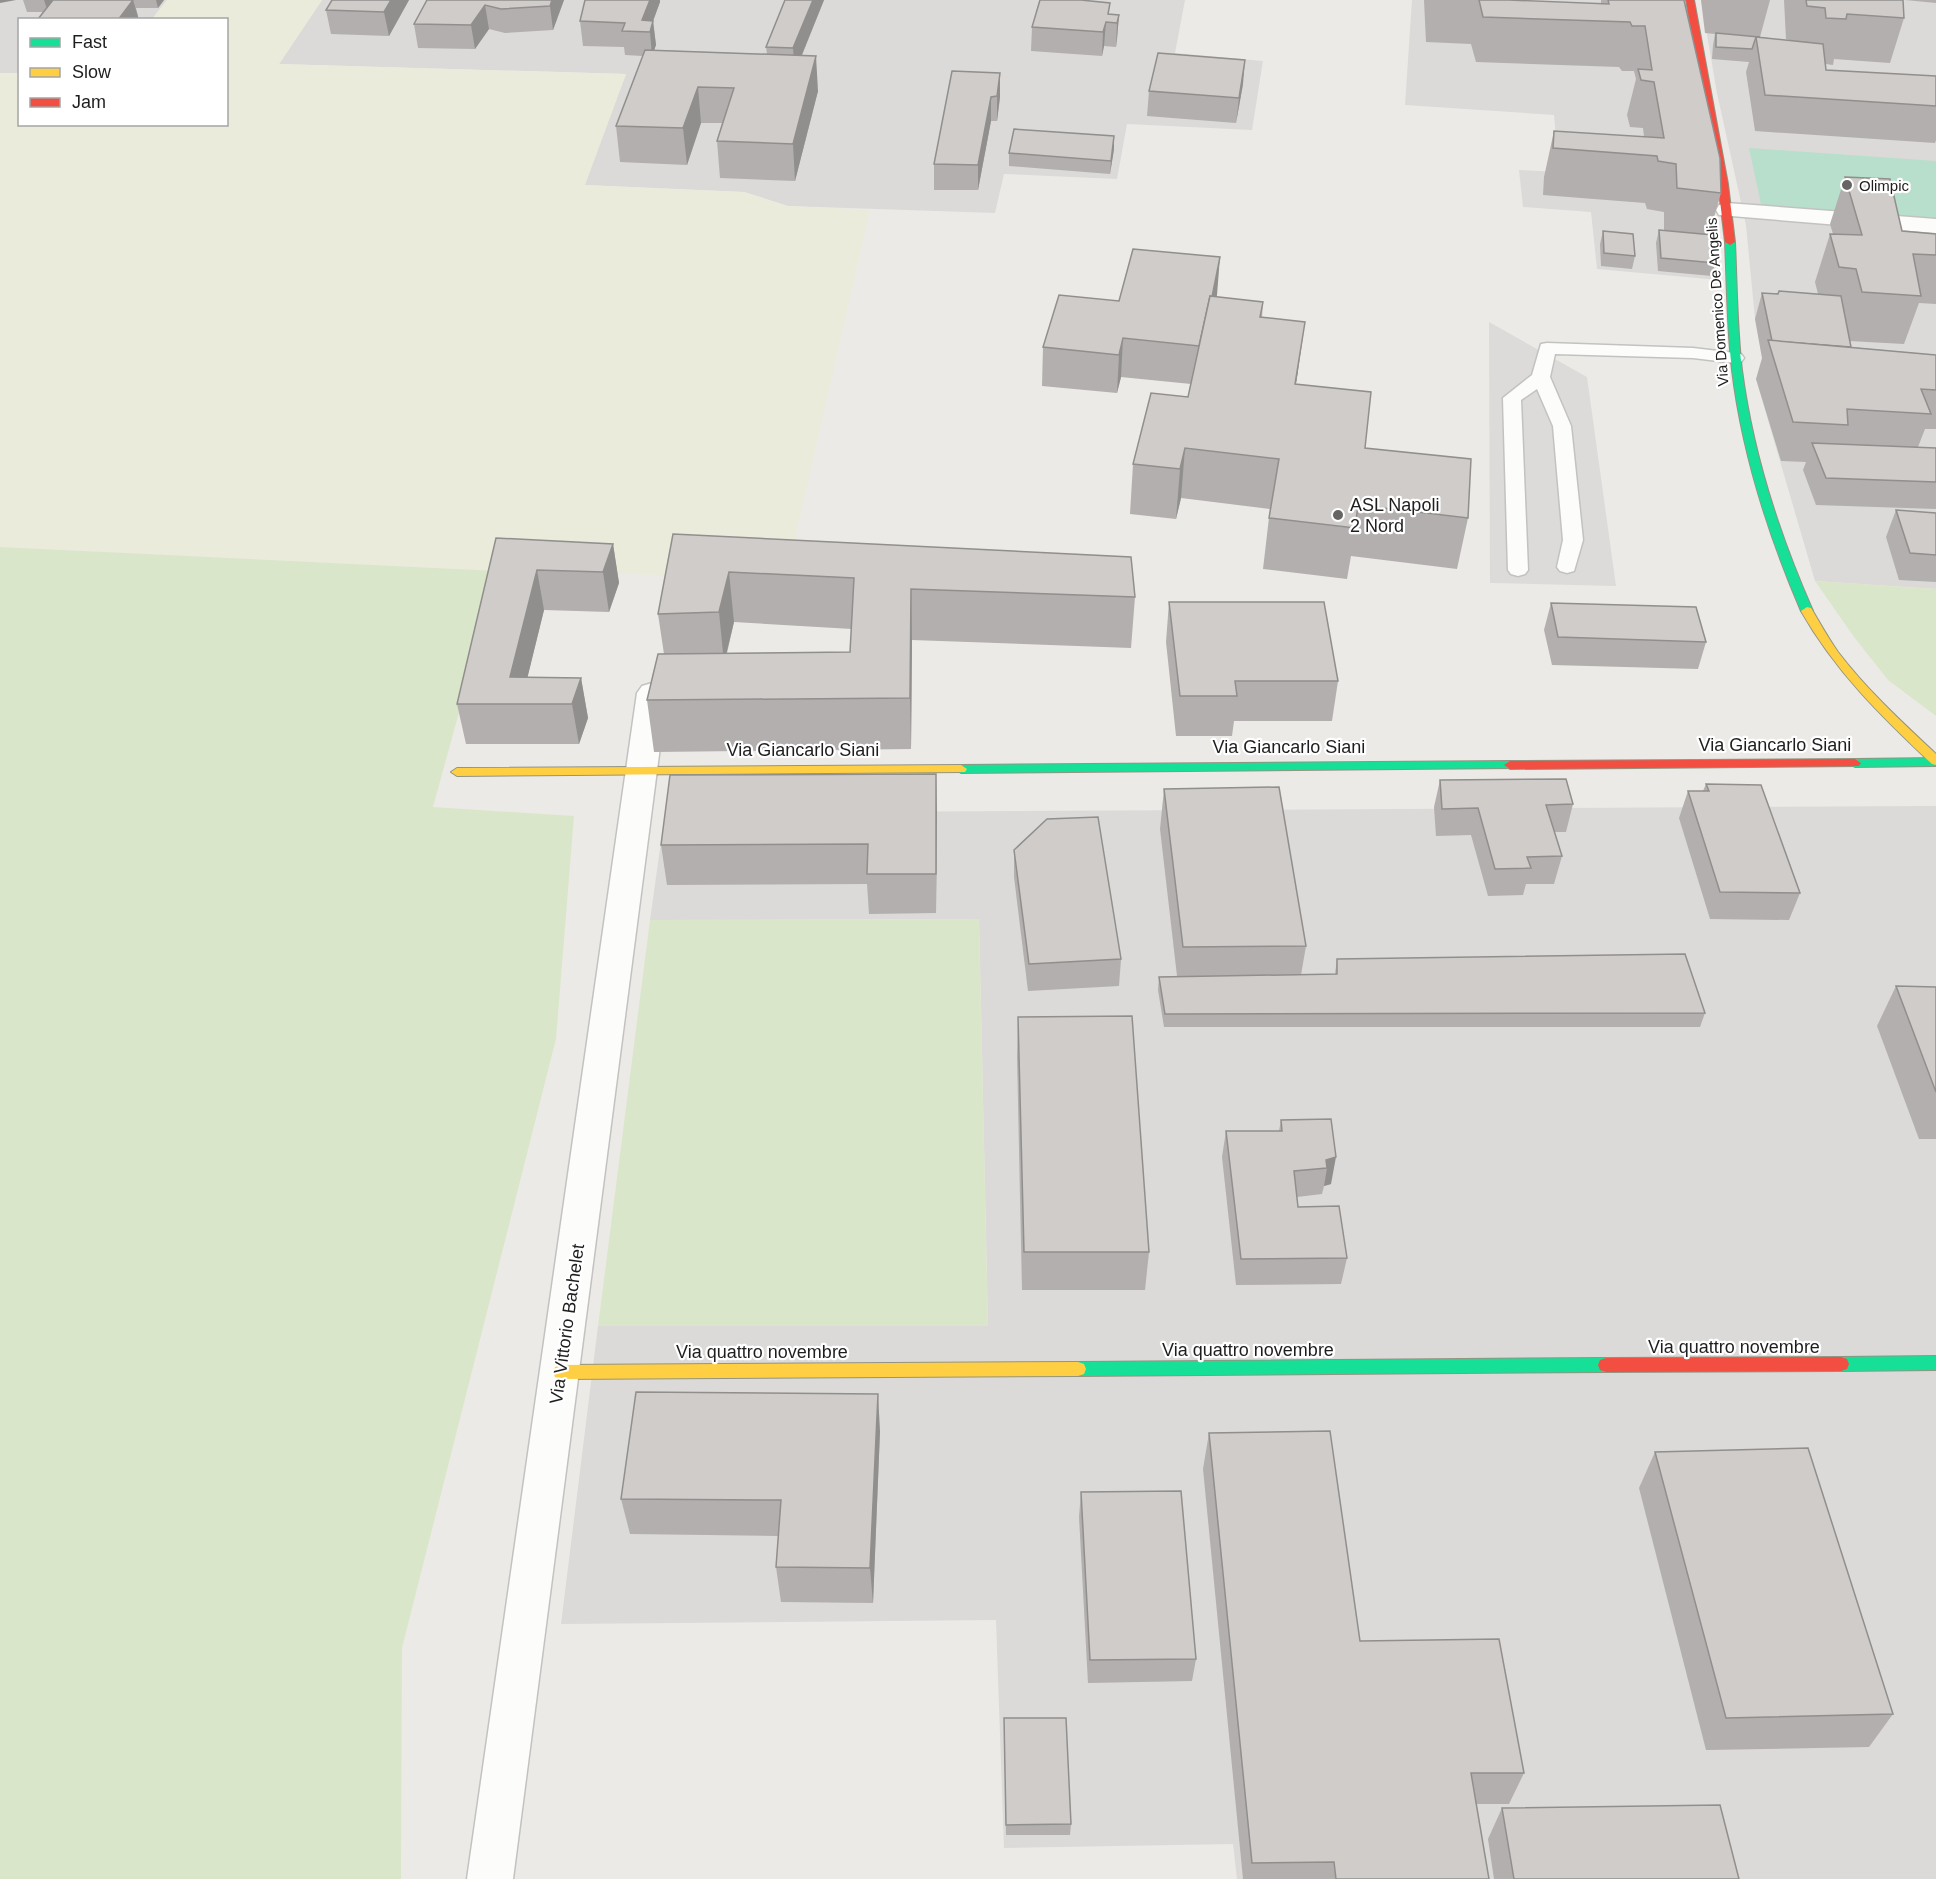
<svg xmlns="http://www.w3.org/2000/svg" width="1936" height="1879" font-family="Arial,sans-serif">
<rect width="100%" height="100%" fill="#eceae7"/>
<g fill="#dbdad8">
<polygon points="0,0 167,0 152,19 20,20 19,73 0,73"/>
<polygon points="322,0 1185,0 1175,53 1263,61 1252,130 1127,124 1117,179 1004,174 995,213 788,206 744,192 584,185 626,74 279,64"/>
<polygon points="1412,0 1677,0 1713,205 1719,280 1597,269 1591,212 1523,207 1519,170 1559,172 1554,115 1405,105"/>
<polygon points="1701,0 1936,0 1936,589 1815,581 1756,379 1764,367 1755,319 1746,225 1717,93"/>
<polygon points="1936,806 1936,1879 1237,1879 1233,1844 1004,1848 996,1620 561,1624 598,1326 988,1326 979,919 650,920 665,813"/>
</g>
<polygon fill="#ebebdb" points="167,0 322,0 279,64 626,74 585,185 744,192 788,206 870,210 786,578 498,571 0,547 0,73 19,73 20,124 226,124 226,20 152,19"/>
<g fill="#dae6c9">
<polygon points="0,547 498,571 433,807 574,816 556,1039 402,1648 401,1879 0,1879"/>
<polygon points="1815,581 1936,589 1936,716 1888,680 1854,637"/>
<polygon points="979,919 988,1326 598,1326 650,920"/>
</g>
<polygon fill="#b7dfcc" points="1749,148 1936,161 1936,222 1762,209"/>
<polygon fill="#dcdbda" points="1489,322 1587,377 1616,586 1490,583"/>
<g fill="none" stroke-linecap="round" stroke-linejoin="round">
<g stroke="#c3c2c1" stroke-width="3">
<polygon id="lane" points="1547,343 1693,348 1735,353 1741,354 1744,358 1741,362 1735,363 1693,358 1555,354 1550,377 1571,426 1583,540 1574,571 1567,573 1560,571 1557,567 1563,540 1553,426 1537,389 1521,400 1528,570 1525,574 1518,576 1511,574 1508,570 1503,398 1532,375 1541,344"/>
</g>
<g stroke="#c3c2c1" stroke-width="3">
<g id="street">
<polygon points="1727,203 1936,219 1936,233 1719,215 1716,210 1719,205"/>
<polygon points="652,683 662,686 667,693 513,1879 467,1879 637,693 642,686"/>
</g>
</g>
<g stroke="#939481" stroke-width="2">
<g id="fast">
<path d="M 1730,239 L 1735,242 C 1737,285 1737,328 1742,370 C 1753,454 1779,534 1813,611 L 1807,615 L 1801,611 C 1768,534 1742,454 1732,370 C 1727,328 1727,285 1725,242 Z"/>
<polygon points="1936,758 1936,766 1855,767 1849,763 1855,759"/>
<polygon points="1510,761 1514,762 1516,765 1514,768 961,773 955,769 961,765"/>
<polygon points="1936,1356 1936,1370 1841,1371 1835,1369 1833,1364 1835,1359 1841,1357"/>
<polygon points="1606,1358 1612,1360 1614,1365 1612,1370 1606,1372 1078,1376 1072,1374 1070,1369 1072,1364 1078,1362"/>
</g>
</g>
<g stroke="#939481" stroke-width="2">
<g id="slow">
<path d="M 1807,607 L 1811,608 C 1820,623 1828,638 1838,652 C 1867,690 1902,722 1936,754 L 1936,765 L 1932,764 C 1882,717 1835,671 1801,611 Z"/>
<polygon points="961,765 967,769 965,772 457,776 451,772 457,768"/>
<polygon points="1078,1362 1084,1364 1086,1369 1084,1374 1078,1376 561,1379 555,1377 553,1372 555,1367 561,1365"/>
</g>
</g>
<g stroke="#939481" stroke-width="2">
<g id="jam">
<polygon points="1686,0 1694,0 1728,184 1735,242 1730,245 1725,242 1718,184"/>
<polygon points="1855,759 1861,763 1859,766 1510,769 1504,765 1510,761"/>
<polygon points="1841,1357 1847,1359 1849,1364 1847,1369 1841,1371 1606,1372 1600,1370 1598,1365 1600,1360 1606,1358"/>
</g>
</g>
<use href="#lane" fill="#fcfcfb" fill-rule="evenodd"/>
<use href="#street" fill="#fcfcfb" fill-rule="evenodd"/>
<use href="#fast" fill="#16e098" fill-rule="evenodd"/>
<use href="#slow" fill="#ffcf43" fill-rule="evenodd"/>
<use href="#jam" fill="#f24e42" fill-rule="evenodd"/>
</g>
<g fill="#b2afae" fill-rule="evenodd">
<polygon points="23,0 164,0 158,8 136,8 139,20 33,20 38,19 43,12 27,12"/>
<polygon points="332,0 409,0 389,36 331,34 326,10"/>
<polygon points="427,0 564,0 553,30 505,33 489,29 475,49 418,48 414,24"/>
<polygon points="785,0 824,0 802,55 818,91 795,181 720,178 717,141 722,123 701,123 687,165 620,162 616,126 643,56 625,55 624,47 583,46 580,21 660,2 653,21 656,45 654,50 767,54 766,47"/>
<polygon points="1424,0 1509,0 1601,4 1601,0 1684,0 1721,193 1709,235 1715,263 1712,276 1658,271 1656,243 1659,230 1664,230 1664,212 1647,209 1645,203 1543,195 1544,177 1554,131 1644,137 1643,128 1630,127 1627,115 1636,79 1634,71 1622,71 1619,67 1476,62 1471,44 1426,42"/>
<polygon points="1701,0 1770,0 1760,37 1793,41 1786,39 1784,0 1903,0 1904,18 1890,63 1834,59 1833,65 1826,64 1826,70 1936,76 1936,140 1935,143 1755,131 1746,72 1749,62 1712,59 1713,45 1715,34 1705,33"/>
<polygon points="1905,0 1936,0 1936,3"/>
<polygon points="1110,14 1119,15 1117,39 1116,47 1104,46 1102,56 1031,51 1032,27"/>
<polygon points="1000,73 1000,97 997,121 991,121 978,190 934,190 934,164"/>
<polygon points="1243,84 1236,123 1147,116 1149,91"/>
<polygon points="1114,149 1110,174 1009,166 1009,153"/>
<polygon points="1845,177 1902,231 1936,234 1936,304 1919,303 1904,344 1849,341 1851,347 1936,355 1936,429 1925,429 1918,447 1936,448 1936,509 1816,505 1803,470 1806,462 1781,461 1756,379 1762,358 1755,319 1762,293 1818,294 1815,282 1830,234 1833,234 1830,224"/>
<polygon points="1603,231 1635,256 1632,269 1601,266 1600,244"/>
<polygon points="1216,297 1263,302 1262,318 1298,371 1296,384 1365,448 1468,518 1457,569 1351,556 1347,579 1263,569 1270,509 1181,498 1176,519 1130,514 1133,464 1188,397 1191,384 1121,377 1117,393 1042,386 1043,347 1119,301"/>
<polygon points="1896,510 1936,513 1936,582 1899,580 1886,537"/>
<path d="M 673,534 L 1135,597 L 1131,648 L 912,640 L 911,749 L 654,752 L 647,700 L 664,654 L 658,614 ZM 734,622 L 852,629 L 850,652 L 727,653 Z"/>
<polygon points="496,538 613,544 619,583 609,612 544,610 527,678 581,678 588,718 579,744 466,744 457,704"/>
<polygon points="1169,602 1338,681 1332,721 1234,721 1232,736 1176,736 1166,642"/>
<polygon points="1551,603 1706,642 1698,669 1552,665 1544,630"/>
<polygon points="936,774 936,913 869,914 867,884 667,885 661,845"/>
<polygon points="1440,780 1573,804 1566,832 1554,832 1562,856 1554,884 1526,884 1523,895 1488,896 1471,835 1436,836 1434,807"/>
<polygon points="1706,784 1800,893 1789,920 1710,919 1679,818 1688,791 1703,791"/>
<polygon points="1164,789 1306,946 1301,975 1335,974 1337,959 1705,1013 1700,1027 1164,1027 1158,990 1159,977 1177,976 1160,829"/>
<polygon points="1014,850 1121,959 1119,986 1028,991 1014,877"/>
<polygon points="1896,986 1936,987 1936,1139 1919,1139 1877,1026"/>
<polygon points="1018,1017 1149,1252 1145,1290 1022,1290 1017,1056"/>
<polygon points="1331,1119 1331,1184 1324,1186 1322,1194 1297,1197 1298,1207 1347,1258 1341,1284 1236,1285 1222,1157 1226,1131 1279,1131 1281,1120"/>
<polygon points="880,1431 873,1603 781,1602 776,1567 778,1536 630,1534 621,1499"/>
<polygon points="1209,1433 1360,1641 1524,1773 1509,1804 1476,1804 1489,1879 1243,1879 1203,1469"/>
<polygon points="1655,1452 1893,1714 1869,1747 1706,1750 1639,1488"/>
<polygon points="1081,1492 1196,1659 1192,1681 1088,1683 1079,1517"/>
<polygon points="1004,1718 1071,1824 1070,1835 1006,1835"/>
<polygon points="1502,1808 1739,1879 1494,1879 1488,1839"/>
</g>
<g fill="#918f8d">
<polygon points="0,0 16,0 0,3"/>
<polygon points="44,0 53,0 48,12"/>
<polygon points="133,0 139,20 118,20"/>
<polygon points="156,0 164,0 158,8"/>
<polygon points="391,0 409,0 389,36 384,12"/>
<polygon points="552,0 564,0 553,30 550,6"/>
<polygon points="650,0 660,0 660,2 649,32 642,20"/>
<polygon points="813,0 824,0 795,72 793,48"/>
<polygon points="485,5 489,29 475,49 471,25"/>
<polygon points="1119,15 1117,39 1116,47 1117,23"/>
<polygon points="653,21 656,45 652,56 650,32"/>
<polygon points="1106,22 1104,46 1102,56 1103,32"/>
<polygon points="816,56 818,91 795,181 793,144"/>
<polygon points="1245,60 1243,84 1236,123 1239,98"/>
<polygon points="1000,73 1000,97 997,121 997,96"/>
<polygon points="698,87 701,123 687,165 683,128"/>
<polygon points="991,97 991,121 978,190 978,165"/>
<polygon points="1114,136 1114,149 1110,174 1111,161"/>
<polygon points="1220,257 1217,295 1198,385 1201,346"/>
<polygon points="1305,322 1298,371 1288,434 1295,384"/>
<polygon points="1123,338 1121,377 1117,393 1119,355"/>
<polygon points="1185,448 1181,498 1176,519 1180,469"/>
<polygon points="613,544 619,583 609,612 603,572"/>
<polygon points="537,570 544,610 521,704 510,677"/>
<polygon points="729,572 734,622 724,663 719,612"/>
<polygon points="911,589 912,640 911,749 910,698"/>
<polygon points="581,678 588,718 579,744 572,704"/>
<polygon points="936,774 937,814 936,913"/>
<polygon points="1336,1157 1331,1184 1324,1186 1327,1168 1326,1160"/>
<polygon points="878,1394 880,1431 873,1603 870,1568"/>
</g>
<g fill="#cfccca" stroke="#918f8d" stroke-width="1.5">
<polygon points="53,0 133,0 118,20 33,20 38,19"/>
<polygon points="332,0 391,0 384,12 326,10"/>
<polygon points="427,0 552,0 550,6 501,9 485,5 471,25 414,24"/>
<polygon points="585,0 650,0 642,20 653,21 650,32 622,31 625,23 580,21"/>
<polygon points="785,0 813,0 793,48 766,47"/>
<polygon points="1040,0 1081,0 1110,3 1108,14 1119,15 1117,23 1106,22 1103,32 1032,27"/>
<polygon points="1479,0 1509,0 1609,4 1608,0 1684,0 1720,158 1721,193 1677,188 1676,164 1658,161 1657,156 1553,148 1554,131 1664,138 1654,82 1641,80 1638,69 1652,70 1645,26 1632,26 1630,22 1483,17"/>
<polygon points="1806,0 1903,0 1904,18 1847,14 1846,19 1826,18 1825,8 1807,6"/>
<polygon points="1716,33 1759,37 1760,37 1756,37 1752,49 1716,47"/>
<polygon points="1756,37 1823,44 1826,70 1936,76 1936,106 1765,95"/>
<polygon points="645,50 816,56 793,144 717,141 734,88 698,87 683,128 616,126"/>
<polygon points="1158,53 1245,60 1239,98 1149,91"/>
<polygon points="952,71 1000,73 997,96 991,97 978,165 934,164"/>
<polygon points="1014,129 1114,136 1111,161 1009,153"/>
<polygon points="1845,177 1890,179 1902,231 1936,234 1936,255 1913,254 1921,296 1862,292 1856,269 1839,267 1830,234 1862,235"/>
<polygon points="1659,230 1713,235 1715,263 1661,258"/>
<polygon points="1603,231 1633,234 1635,256 1604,253"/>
<polygon points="1133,249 1220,257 1212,297 1210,296 1199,346 1123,338 1119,355 1043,347 1059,295 1119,301"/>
<polygon points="1779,291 1841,296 1851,347 1772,341 1762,293 1778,294"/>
<polygon points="1210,296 1263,302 1260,317 1305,322 1295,384 1371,392 1365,448 1471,459 1468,518 1358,505 1355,528 1269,518 1279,459 1185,448 1180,469 1133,464 1151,393 1188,397"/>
<polygon points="1768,340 1936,355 1936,390 1921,389 1931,414 1847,409 1848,425 1793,422"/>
<polygon points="1812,443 1936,448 1936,482 1826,478"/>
<polygon points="1896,510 1936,513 1936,555 1910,553"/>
<polygon points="673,534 1131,557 1135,597 911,589 910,698 647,700 658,654 850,652 854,578 729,572 719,612 658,614"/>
<polygon points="496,538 613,544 603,572 537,570 510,677 581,678 572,704 457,704"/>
<polygon points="1169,602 1324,602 1338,681 1235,681 1237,696 1180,696"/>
<polygon points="1551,603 1696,607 1706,642 1558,637"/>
<polygon points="936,774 936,874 867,874 868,844 661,845 670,775"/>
<polygon points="1566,779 1573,804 1546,805 1562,856 1527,857 1531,868 1495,869 1478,808 1442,809 1440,780"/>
<polygon points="1706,784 1761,785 1800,893 1720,892 1688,791 1709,791"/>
<polygon points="1279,787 1306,946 1183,947 1164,789"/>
<polygon points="1098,817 1121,959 1029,964 1014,850 1047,819"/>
<polygon points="1685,954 1705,1013 1165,1014 1159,977 1337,974 1337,959"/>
<polygon points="1896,986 1936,987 1936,1092"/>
<polygon points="1132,1016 1149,1252 1024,1252 1018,1017"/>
<polygon points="1331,1119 1336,1157 1326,1160 1327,1168 1294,1171 1298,1207 1339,1206 1347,1258 1241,1259 1226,1131 1282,1131 1281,1120"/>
<polygon points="636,1392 878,1394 870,1568 776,1567 781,1500 621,1499"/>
<polygon points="1330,1431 1360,1641 1499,1639 1524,1773 1471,1773 1489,1879 1336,1879 1334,1862 1252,1863 1209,1433"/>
<polygon points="1808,1448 1893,1714 1726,1718 1655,1452"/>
<polygon points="1181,1491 1196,1659 1090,1660 1081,1492"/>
<polygon points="1004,1718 1066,1718 1071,1824 1006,1825"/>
<polygon points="1720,1805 1739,1879 1514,1879 1502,1808"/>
</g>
<g fill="#666564" stroke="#fff" stroke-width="2">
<circle cx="1847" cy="185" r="6"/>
<circle cx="1338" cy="515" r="6"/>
</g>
<g text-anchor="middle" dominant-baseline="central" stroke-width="4.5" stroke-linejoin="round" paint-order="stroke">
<g font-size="15" fill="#1e1e1e" stroke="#fff" text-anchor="start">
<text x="1859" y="185">Olimpic</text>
</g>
<g font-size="15" fill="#1e1e1e" stroke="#fff">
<text transform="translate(1717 302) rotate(-94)">Via Domenico De Angelis</text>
</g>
<g font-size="18" fill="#1e1e1e" stroke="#fff" text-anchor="start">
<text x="1350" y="505">ASL Napoli<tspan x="1350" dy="21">2 Nord</tspan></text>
</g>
<g font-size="18" fill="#1e1e1e" stroke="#fff">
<text x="1775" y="745">Via Giancarlo Siani</text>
<text x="1289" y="747">Via Giancarlo Siani</text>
<text x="803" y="750">Via Giancarlo Siani</text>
<text transform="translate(567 1324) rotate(-82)">Via Vittorio Bachelet</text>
<text x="1734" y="1347">Via quattro novembre</text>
<text x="1248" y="1350">Via quattro novembre</text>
<text x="762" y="1352">Via quattro novembre</text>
</g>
</g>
<rect x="18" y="18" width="210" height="108" fill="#ffffff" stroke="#a5a5a5" stroke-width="1.5"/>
<rect x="30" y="38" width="30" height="9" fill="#16e098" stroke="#a5a5a5" stroke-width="1.5"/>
<text x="72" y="48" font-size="18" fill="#1e1e1e">Fast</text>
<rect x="30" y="68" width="30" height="9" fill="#ffcf43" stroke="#a5a5a5" stroke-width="1.5"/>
<text x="72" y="78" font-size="18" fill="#1e1e1e">Slow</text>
<rect x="30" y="98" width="30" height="9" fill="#f24e42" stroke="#a5a5a5" stroke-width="1.5"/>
<text x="72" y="108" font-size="18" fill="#1e1e1e">Jam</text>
</svg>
